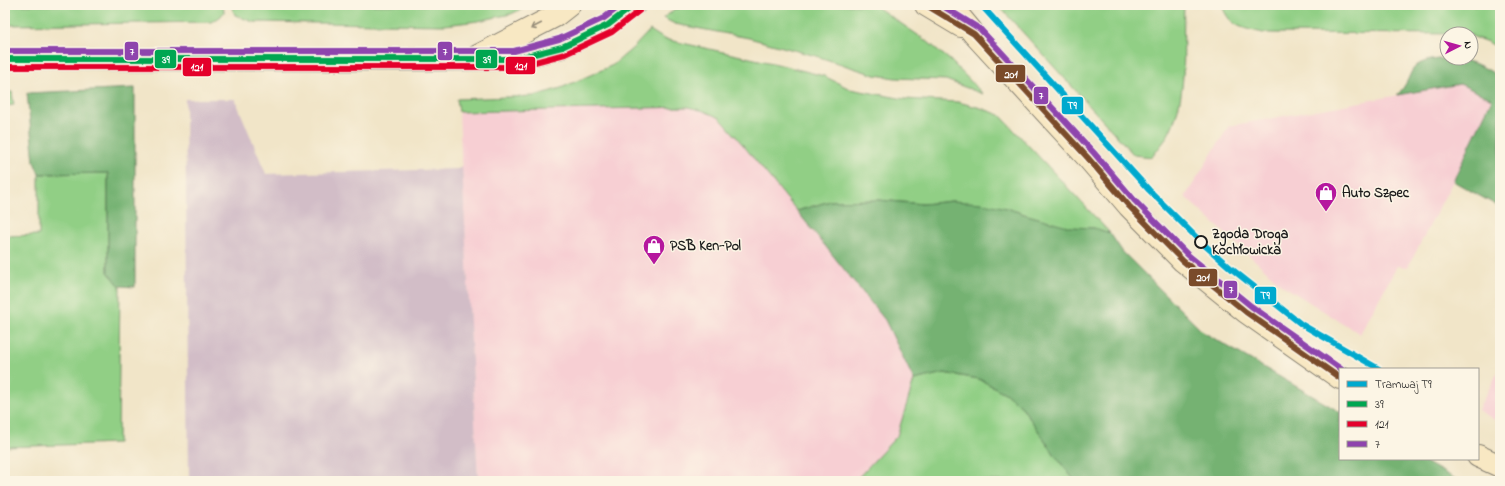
<svg xmlns="http://www.w3.org/2000/svg" width="1505" height="486" font-family="'Indie Flower',sans-serif">
<rect width="100%" height="100%" fill="#fcf5e5"/>
<filter id="ink" filterUnits="userSpaceOnUse"><feTurbulence type="fractalNoise" baseFrequency=".025" numOctaves="2"/><feDisplacementMap in="SourceGraphic" scale="8" xChannelSelector="R" yChannelSelector="G"/><feConvolveMatrix kernelMatrix="1 2 1 2 8 2 1 2 1" color-interpolation-filters="sRGB"/></filter>
<filter id="wash" filterUnits="userSpaceOnUse"><feTurbulence type="fractalNoise" baseFrequency=".012" numOctaves="4" result="noise"/><feDisplacementMap in="SourceGraphic" scale="16" xChannelSelector="R" yChannelSelector="G"/><feGaussianBlur stdDeviation="0.9" result="paint"/><feColorMatrix in="noise" values="0 0 0 0 0 0 0 0 0 0 0 0 0 0 0 0 0 1.4 0 .05"/><feComposite in="paint" operator="in"/></filter>
<g filter="url(#wash)">
<rect width="100%" height="100%" fill="#f1e5c8"/>
<g fill="#f7cfd3">
<polygon points="1460,84 1492,99 1453,181 1408,267 1397,266 1360,334 1282,285 1185,197 1229,126"/>
<polygon points="688,107 704,111 720,118 734,134 885,320 914,380 897,436 855,481 478,481 459,112"/>
<polygon points="1500,368 1500,423 1478,410"/>
</g>
<polygon fill="#d2bdc7" points="185,99 235,99 266,174 458,169 462,165 478,481 189,481"/>
<g fill="#91cf85" stroke="#567650">
<polygon points="5,5 223,5 224,12 220,17 211,22 9,25 5,24"/>
<polygon points="231,5 531,5 511,14 478,21 445,25 253,22 235,15"/>
<polygon points="693,5 874,5 928,42 951,61 983,94 946,80 895,78 875,75 816,56 749,38 675,24 663,18 676,9"/>
<path d="M 998,5 L 1184,5 C 1182,50 1190,100 1165,140 C 1161,146 1156,151 1152,157 L 1134,155 Z"/>
<path d="M 1222,5 L 1500,5 L 1500,49 L 1488,42 L 1471,36 L 1471,34 L 1263,33 C 1243,28 1229,27 1222,5 Z"/>
<polygon points="650,30 664,39 777,64 824,76 850,89 904,99 958,102 981,108 1000,115 1110,233 1094,228 1071,228 1024,214 1007,208 952,201 923,204 879,200 830,201 797,211 734,134 720,118 704,111 688,107 459,112 457,99 534,96 561,88 613,65 634,47"/>
<polygon points="5,92 12,92 14,105 5,106"/>
<polygon points="108,173 108,272 120,286 118,443 5,447 5,236 39,235 39,174"/>
<polygon points="943,373 979,379 1005,393 1022,407 1057,458 1075,481 855,481 897,436 914,380"/>
</g>
<g fill="#74b272" stroke="#486747">
<path d="M 1438,59 C 1466,58 1476,62 1500,77 L 1500,197 L 1496,205 L 1453,181 L 1492,99 L 1460,84 L 1397,95 C 1416,77 1403,63 1438,59 Z"/>
<polygon points="135,88 135,287 120,286 108,272 108,173 39,174 34,162 27,93"/>
<polygon points="879,200 923,204 952,201 983,203 1007,208 1024,214 1071,227 1094,228 1110,233 1122,251 1203,332 1340,412 1340,459 1420,459 1459,481 1075,481 1057,458 1022,407 1005,393 979,379 944,373 914,380 885,320 797,211 830,201"/>
</g>
</g>
<g filter="url(#ink)">
<g fill="none" stroke-linecap="round" stroke-linejoin="round">
<g stroke="#868072" stroke-width="24">
<g id="secondary">
<polyline points="926,5 961,26"/>
<polyline points="950,5 974,34 1088,158 1129,206 1183,261 1246,312 1340,378"/>
<polyline points="476,57 555,16 569,5"/>
<polyline points="5,59 410,60 515,59 562,47 608,25 634,5"/>
<polyline points="1478,456 1500,466"/>
</g>
</g>
<use href="#secondary" stroke="#f8e8c3" stroke-width="22"/>
<g stroke="#fcf5e5" stroke-width="9">
<polyline id="bus-1" points="5,59 515,59 562,47 608,25 634,5"/>
</g>
<g stroke="#fcf5e5" stroke-width="9">
<polyline id="bus-2" points="5,67 516,67 565,54 612,32 639,11"/>
</g>
<g stroke="#fcf5e5" stroke-width="9">
<g id="bus-3">
<polyline points="941,5 980,29 1094,153 1135,201 1188,255 1251,306 1341,369"/>
<polyline points="5,51 514,51 559,39 604,18 621,5"/>
</g>
</g>
<g stroke="#fcf5e5" stroke-width="9">
<polyline id="bus-4" points="926,5 974,34 1088,158 1129,206 1183,261 1246,312 1340,378"/>
</g>
<use href="#bus-1" stroke="#00a651" stroke-width="6"/>
<use href="#bus-2" stroke="#e4002b" stroke-width="6"/>
<use href="#bus-3" stroke="#8e44ad" stroke-width="6"/>
<use href="#bus-4" stroke="#7a4b2a" stroke-width="6"/>
<g stroke="#fcf5e5" stroke-width="9">
<polyline id="tram-1" points="981,5 1149,190 1201,242 1233,270 1301,324 1379,369"/>
</g>
<use href="#tram-1" stroke="#00a9ce" stroke-width="6"/>
</g>
<defs><path id="oneway-shaft" d="M-6 0H5M1.5-3L5.5 0L1.5 3" fill="none" stroke-width="1.6" stroke-linecap="round" stroke-linejoin="round"/></defs>
<use stroke="#958c78" href="#oneway-shaft" transform="translate(536 26) rotate(153)"/>
</g>
<defs>
<g id="shop-pin" transform="scale(1.15)"><path d="M0 17L-7.5 6A9.5 9.5 0 1 1 7.5 6Z" fill="#b5179e" stroke="#fcf5e5"/><path d="M-5-2.5h2.3a2.7 3.5 0 0 1 5.4 0H5L5.5 6h-11ZM-1.5-2.5h3a1.5 2.3 0 0 0-3 0Z" fill="#fff"/></g>
</defs>
<g fill-rule="evenodd">
<use href="#shop-pin" x="1326" y="193"/>
<use href="#shop-pin" x="654" y="246"/>
</g>
<circle fill="#fcf5e5" stroke="#1c1c1c" stroke-width="2" cx="1201" cy="242" r="6"/>
<g text-anchor="middle" dominant-baseline="central" stroke-width="3" stroke-linejoin="round" paint-order="stroke">
<g font-size="14" font-weight="bold" fill="#1c1c1c" stroke="#fcf5e5" text-anchor="start">
<text x="1342" y="193">Auto Szpec</text>
<text x="670" y="246">PSB Ken-Pol</text>
</g>
<g font-size="14" font-weight="bold" fill="#1c1c1c" stroke="#fcf5e5" text-anchor="start">
<text x="1212" y="234">Zgoda Droga<tspan x="1212" dy="16">Kochłowicka</tspan></text>
</g>
</g>
<g stroke="#fcf5e5" stroke-width="1.5">
<rect x="124" y="41" width="15" height="20" rx="4" fill="#8e44ad"/>
<rect x="437" y="41" width="16" height="20" rx="4" fill="#8e44ad"/>
<rect x="154" y="49" width="23" height="20" rx="4" fill="#00a651"/>
<rect x="475" y="49" width="23" height="20" rx="4" fill="#00a651"/>
<rect x="505" y="56" width="31" height="19" rx="4" fill="#e4002b"/>
<rect x="182" y="57" width="30" height="20" rx="4" fill="#e4002b"/>
<rect x="995" y="64" width="31" height="19" rx="4" fill="#7a4b2a"/>
<rect x="1033" y="86" width="16" height="19" rx="4" fill="#8e44ad"/>
<rect x="1061" y="96" width="23" height="19" rx="4" fill="#00a9ce"/>
<rect x="1188" y="268" width="30" height="19" rx="4" fill="#7a4b2a"/>
<rect x="1223" y="280" width="15" height="19" rx="4" fill="#8e44ad"/>
<rect x="1254" y="286" width="23" height="19" rx="4" fill="#00a9ce"/>
</g>
<g font-size="11" text-anchor="middle" font-weight="bold" fill="#fff">
<text x="132" y="55">7</text>
<text x="445" y="55">7</text>
<text x="166" y="63">39</text>
<text x="487" y="63">39</text>
<text x="521" y="70">121</text>
<text x="197" y="71">121</text>
<text x="1011" y="78">201</text>
<text x="1041" y="99">7</text>
<text x="1072" y="109">T9</text>
<text x="1203" y="281">201</text>
<text x="1231" y="293">7</text>
<text x="1265" y="299">T9</text>
</g>
<rect width="1505" height="486" fill="none" stroke="#fcf5e5" stroke-width="20"/>
<rect x="1339" y="368" width="140" height="92" fill="#fcf5e5" stroke="#a29e95"/>
<rect x="1347" y="381" width="20" height="6" fill="#00a9ce" stroke="#a29e95"/>
<text x="1375" y="388" font-size="12" fill="#1c1c1c">Tramwaj T9</text>
<rect x="1347" y="401" width="20" height="6" fill="#00a651" stroke="#a29e95"/>
<text x="1375" y="408" font-size="12" fill="#1c1c1c">39</text>
<rect x="1347" y="421" width="20" height="6" fill="#e4002b" stroke="#a29e95"/>
<text x="1375" y="428" font-size="12" fill="#1c1c1c">121</text>
<rect x="1347" y="441" width="20" height="6" fill="#8e44ad" stroke="#a29e95"/>
<text x="1375" y="448" font-size="12" fill="#1c1c1c">7</text>
<g transform="translate(1459 46) rotate(84)"><circle r="19" fill="#fcf5e5" stroke="#a29e95"/>
<path d="M0-3L7 15L0 10L-7 15Z" fill="#b5179e"/>
<text y="-6" font-size="11" font-weight="bold" text-anchor="middle" fill="#1c1c1c">N</text>
</g>
</svg>
